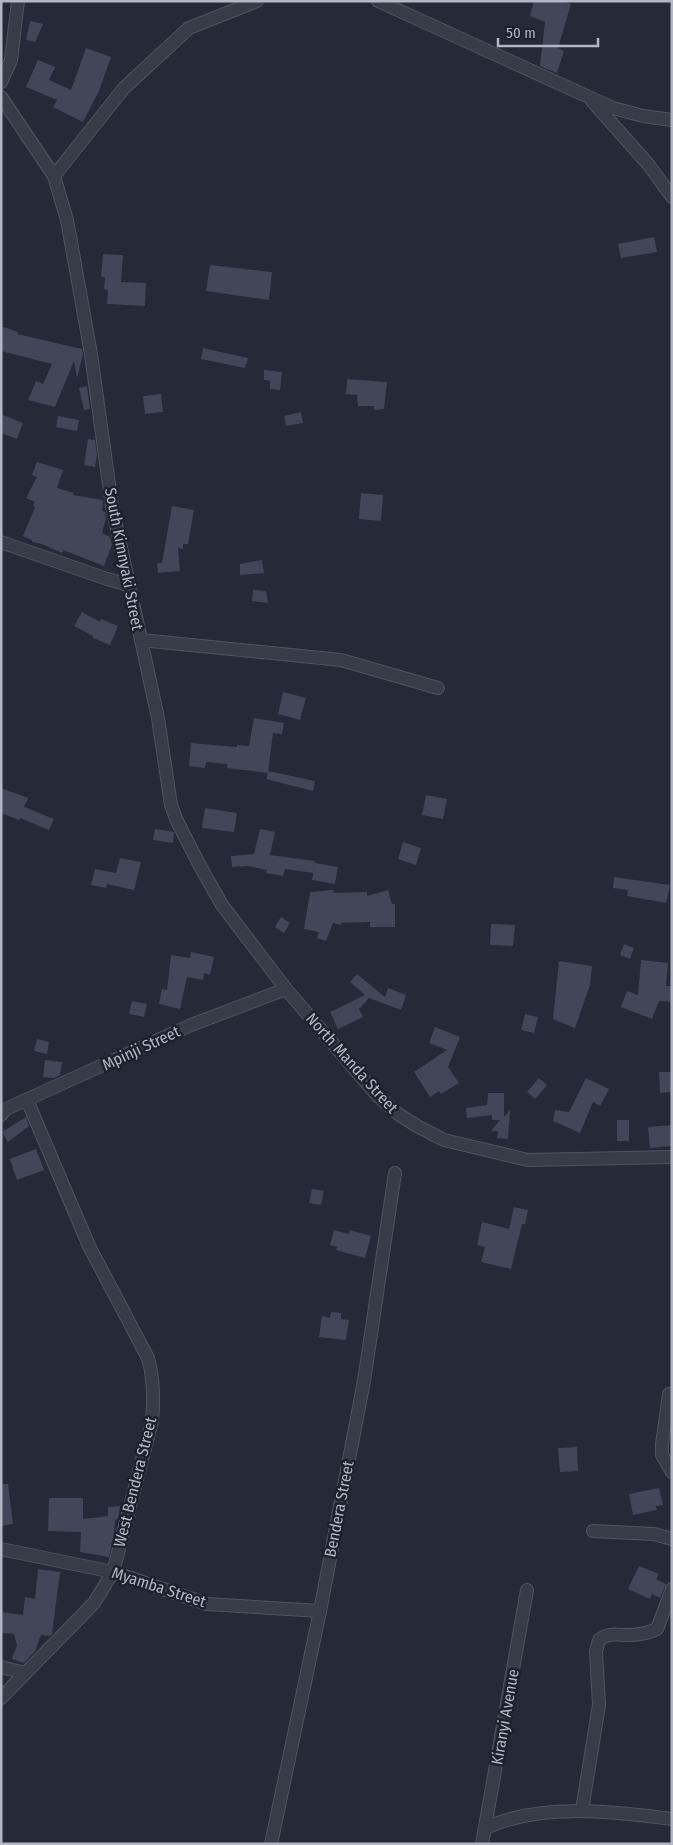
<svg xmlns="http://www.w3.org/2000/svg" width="673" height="1845" font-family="'Fira Sans Condensed',sans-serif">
<rect width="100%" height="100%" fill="#252938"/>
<g fill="#414758">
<polygon points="534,1 563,1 571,4 558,48 564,51 557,73 540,66 545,22 530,16"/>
<polygon points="30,21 43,24 35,42 26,40"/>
<polygon points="86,48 111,57 99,91 83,122 53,107 57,100 26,87 38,60 55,67 49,80 71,90"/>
<polygon points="654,237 657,252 621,258 618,244"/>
<polygon points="103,254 123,255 121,282 146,283 145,306 107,304 108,290 104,289 105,277 101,277"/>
<polygon points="210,265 272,272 269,300 206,291"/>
<polygon points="1,326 18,332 17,334 82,349 83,354 77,378 74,361 55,407 28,400 36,381 43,384 52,364 1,351"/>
<polygon points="203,348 248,358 245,368 201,359"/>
<polygon points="264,370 282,372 280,390 270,389 270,381 264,380"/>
<polygon points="347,379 387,382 384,409 374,410 374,406 358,406 357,395 346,394"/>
<polygon points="87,386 90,409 84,410 79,388"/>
<polygon points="161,394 163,412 145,414 143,396"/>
<polygon points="301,412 303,423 286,426 284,416"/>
<polygon points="1,414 23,423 17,439 1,433"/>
<polygon points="58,416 79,420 77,431 56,427"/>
<polygon points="88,439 95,440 97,455 95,467 84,465"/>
<polygon points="37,462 63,470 57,488 74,493 73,495 103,500 102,511 105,512 106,518 102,533 110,537 112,545 104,566 63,550 62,553 42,544 32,542 32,540 23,536 35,507 33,506 35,502 26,498 37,477 32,475"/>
<polygon points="361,493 383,495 381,521 359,519"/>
<polygon points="172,506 194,510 188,544 183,544 183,549 178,548 180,571 158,573 157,563 162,563"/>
<polygon points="262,560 264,573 240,575 240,564"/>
<polygon points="253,590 266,591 268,603 252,601"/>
<polygon points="82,612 100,622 101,619 118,626 110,645 93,638 93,636 74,626"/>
<polygon points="283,692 306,698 300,720 278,714"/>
<polygon points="254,718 284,723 282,734 273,733 268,772 268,771 315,781 313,791 266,779 268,773 227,768 227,764 206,762 205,768 189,766 191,743 237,747 237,745 249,746"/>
<polygon points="1,788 28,798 24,807 54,819 49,830 20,818 19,820 1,813"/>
<polygon points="426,795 447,799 443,819 422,815"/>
<polygon points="205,808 237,813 234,832 202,828"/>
<polygon points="155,829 174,832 173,843 153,840"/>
<polygon points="260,829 275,832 270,855 315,861 314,873 285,869 283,876 266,873 267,870 248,866 232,867 231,856 254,854"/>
<polygon points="403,842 421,848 416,865 398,859"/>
<polygon points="120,858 141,862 134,890 107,884 106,888 91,885 95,869 116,873"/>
<polygon points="315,863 338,867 335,884 312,880"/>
<polygon points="614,877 670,885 666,903 627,896 628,890 613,888"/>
<polygon points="334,890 333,893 367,892 367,896 388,890 392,904 395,904 395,927 370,927 370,922 341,923 341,925 333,923 326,941 317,938 319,932 304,929 310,892"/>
<polygon points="281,917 290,923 284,933 275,927"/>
<polygon points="491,924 515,925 513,946 490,945"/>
<polygon points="624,944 634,948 630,959 620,955"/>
<polygon points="191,952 214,957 210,975 204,973 203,980 187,977 180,1009 159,1004 162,989 167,990 171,955 190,958"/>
<polygon points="641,960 668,963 666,986 672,986 672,1002 659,1001 652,1019 621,1007 627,991 638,995"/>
<polygon points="559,961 592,966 590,985 575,1028 553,1019"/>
<polygon points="357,974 385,997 388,988 406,995 401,1010 369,998 359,1009 363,1017 338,1029 330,1012 365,995 350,982"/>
<polygon points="132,1001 147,1004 144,1017 129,1014"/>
<polygon points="525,1014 538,1017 534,1033 521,1030"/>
<polygon points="435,1027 460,1037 448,1067 459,1083 441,1094 439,1091 430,1097 414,1072 447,1050 429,1043"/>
<polygon points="37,1039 49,1042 47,1054 34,1051"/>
<polygon points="45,1060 62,1062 60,1075 54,1078 43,1077"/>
<polygon points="659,1072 672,1072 672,1092 660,1093"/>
<polygon points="539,1078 547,1085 535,1099 527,1092"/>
<polygon points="586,1078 609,1089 600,1106 593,1102 580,1133 553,1121 555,1110 569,1112"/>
<polygon points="488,1093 504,1093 504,1117 510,1110 508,1139 497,1138 498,1131 491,1131 500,1120 492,1120 492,1115 467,1118 466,1108 487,1105"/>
<polygon points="26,1117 29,1126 8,1142 2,1132"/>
<rect x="617" y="1120" width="12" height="21"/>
<polygon points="672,1125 672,1146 650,1148 648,1127"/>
<polygon points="36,1149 44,1170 17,1180 10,1159"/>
<polygon points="312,1189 324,1191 321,1205 309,1203"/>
<polygon points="514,1207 528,1210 525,1224 522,1224 511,1269 481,1262 485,1247 477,1245 482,1222 509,1229"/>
<polygon points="334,1230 349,1234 350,1230 371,1236 365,1258 336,1250 337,1247 330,1245"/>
<polygon points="331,1312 341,1313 341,1319 349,1320 346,1340 319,1337 322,1316 330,1318"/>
<polygon points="577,1447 578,1471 560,1472 558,1448"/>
<polygon points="1,1484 8,1484 13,1524 1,1526"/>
<polygon points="659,1488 663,1505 656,1506 657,1510 633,1515 629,1494"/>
<polygon points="49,1498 83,1498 83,1519 108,1516 108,1507 120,1506 118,1519 115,1520 114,1535 109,1557 80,1552 81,1532 48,1531"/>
<polygon points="639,1566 659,1574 656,1579 666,1584 660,1598 652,1594 650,1599 628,1589"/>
<polygon points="38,1569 60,1572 52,1634 50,1636 41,1635 35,1651 24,1663 12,1659 17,1645 14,1634 1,1633 1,1612 23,1615 25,1597 35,1599"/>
</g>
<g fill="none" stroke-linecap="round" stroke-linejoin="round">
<g stroke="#505461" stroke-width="14">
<g id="street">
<polyline points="378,1 613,108 643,116 672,120"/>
<polyline points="1,82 11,60 18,1"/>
<polyline points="1,97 54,176 67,220 91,354 112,506 158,718 171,805 177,821 200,866 222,905 286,989 376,1094 398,1114 417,1126 444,1140 528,1160 672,1157"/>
<polyline points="592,101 648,164 672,197"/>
<polyline points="54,176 124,88 189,28 257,1"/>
<polyline points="1,542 107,579 129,585"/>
<polyline points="141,640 341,660 438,688"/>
<polyline points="1,1115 6,1109 191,1025 286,989"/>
<polyline points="669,1394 662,1444 662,1455 672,1472"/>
<polyline points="593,1531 654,1534 672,1539"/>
<polyline points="1,1549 113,1572 207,1604 320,1611"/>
<polyline points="1,1667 25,1673"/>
<path d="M 1,1698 L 94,1603 L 113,1572 L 152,1421 C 154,1399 154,1379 148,1358 L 89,1246 L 27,1100"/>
<path d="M 582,1810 L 599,1705 L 596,1651 L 599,1640 C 609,1632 617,1635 629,1635 C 640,1635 648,1633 657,1629 L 672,1589"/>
<path d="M 486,1828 C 540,1802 614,1812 672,1819"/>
<polyline points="271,1844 320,1611 364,1381 395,1173"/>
<polyline points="482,1844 527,1590"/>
</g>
</g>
<use href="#street" stroke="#383c49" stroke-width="12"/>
</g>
<g text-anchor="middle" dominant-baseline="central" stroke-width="5" stroke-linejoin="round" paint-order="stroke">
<g font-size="16" fill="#b3b7c5" stroke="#1d212e">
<text transform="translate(124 559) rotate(79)">South Kimnyaki Street</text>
<text transform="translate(141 1048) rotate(-25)">Mpinji Street</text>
<text transform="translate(352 1063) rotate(48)">North Manda Street</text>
<text transform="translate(135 1482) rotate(-76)">West Bendera Street</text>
<text transform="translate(339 1509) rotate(-79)">Bendera Street</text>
<text transform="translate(159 1587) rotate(18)">Myamba Street</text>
<text transform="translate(505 1717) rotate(-80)">Kiranyi Avenue</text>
</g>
</g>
<rect width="673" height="1845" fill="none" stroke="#b3b7c5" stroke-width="5"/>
<path d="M498 38v8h100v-8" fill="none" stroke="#b3b7c5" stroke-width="2.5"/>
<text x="506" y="38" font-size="15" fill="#b3b7c5" stroke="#1d212e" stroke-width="4" paint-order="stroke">50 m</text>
</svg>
